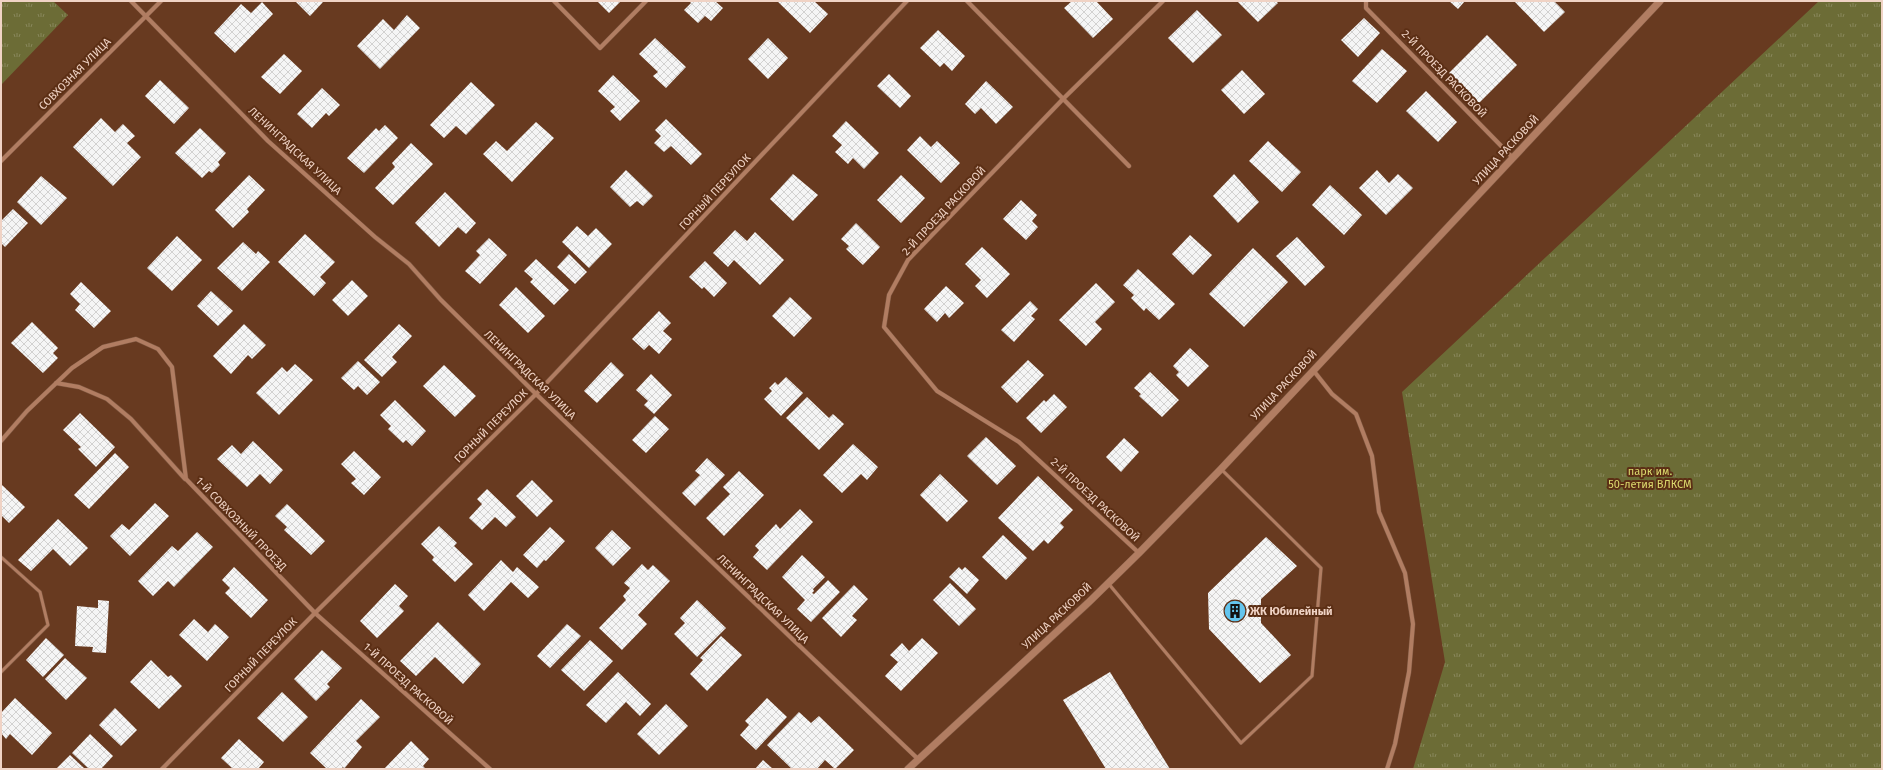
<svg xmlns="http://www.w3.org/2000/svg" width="1883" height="770" font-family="'Fira Sans',sans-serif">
<defs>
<pattern id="grass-tufts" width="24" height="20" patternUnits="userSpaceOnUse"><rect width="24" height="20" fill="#6c6c36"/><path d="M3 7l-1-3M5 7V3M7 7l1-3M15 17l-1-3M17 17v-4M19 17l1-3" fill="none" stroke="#88875b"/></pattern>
<pattern id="building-cross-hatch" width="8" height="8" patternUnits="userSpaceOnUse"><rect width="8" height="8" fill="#f5f5f5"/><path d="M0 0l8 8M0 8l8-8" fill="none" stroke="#d2d1d0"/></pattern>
</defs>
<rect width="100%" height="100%" fill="#683a20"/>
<g fill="url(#grass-tufts)">
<polygon points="1,1 53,1 68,15 1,85"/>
<polygon points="1819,1 1882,1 1882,769 1413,769 1445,662 1402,392"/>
</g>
<g fill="url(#building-cross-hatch)">
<polygon points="295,1 324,1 310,16"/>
<polygon points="597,1 621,1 609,13"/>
<polygon points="689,1 715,1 723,8 711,21 705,16 698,23 684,10 691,3"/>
<polygon points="777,1 814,1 828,14 810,33"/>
<polygon points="1072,1 1096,1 1113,19 1093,38 1064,8"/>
<polygon points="1237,1 1276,1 1278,3 1258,22"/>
<polygon points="1449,1 1465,1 1458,9"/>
<polygon points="1514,1 1554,1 1565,12 1544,32"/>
<polygon points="262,2 273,14 235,53 214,33 241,4 251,13"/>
<polygon points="1197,10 1222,35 1193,63 1168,38"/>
<polygon points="407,15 420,28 380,69 357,46 383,19 394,30"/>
<polygon points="1364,18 1380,33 1358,57 1341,40"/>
<polygon points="938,30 965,56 952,71 944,63 940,67 920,48"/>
<polygon points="1487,35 1517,65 1479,103 1449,73"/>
<polygon points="655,38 686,67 666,88 653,76 658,72 639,54"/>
<polygon points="768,38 788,58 768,79 748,59"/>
<polygon points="1382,49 1407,71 1377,103 1352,81"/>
<polygon points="284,54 302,71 280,94 261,77"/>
<polygon points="1242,70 1265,94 1244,114 1221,90"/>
<polygon points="889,74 911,96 900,108 877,86"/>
<polygon points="613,75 640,101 620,121 610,111 615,107 598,91"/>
<polygon points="160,80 189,108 174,124 145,96"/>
<polygon points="986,81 1013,107 996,124 981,108 975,114 965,104"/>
<polygon points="471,82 495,105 466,135 456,126 444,138 430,125"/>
<polygon points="322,88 340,105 329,116 326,113 312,128 297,114"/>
<polygon points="1426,91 1457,122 1438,142 1406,111"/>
<polygon points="101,118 115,132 123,124 135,136 127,143 141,157 113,186 73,147"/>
<polygon points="666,119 702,154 691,165 671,146 664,152 654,143 661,136 655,130"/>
<polygon points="846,121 879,153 864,169 853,158 848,164 835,152 842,145 832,136"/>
<polygon points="536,122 554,138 512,182 483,154 496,141 507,151"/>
<polygon points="385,125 398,138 364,173 347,158 376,128 379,131"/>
<polygon points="200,128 226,153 218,162 220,165 212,173 209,171 202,178 175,153"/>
<polygon points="920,136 931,147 937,141 960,163 941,183 907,150"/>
<polygon points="1268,141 1301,172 1282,192 1249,161"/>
<polygon points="411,143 433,164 393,205 375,188 395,167 392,163"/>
<polygon points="626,170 653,196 643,206 637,201 630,207 610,187"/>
<polygon points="1377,170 1389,183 1398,174 1413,188 1386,215 1359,188"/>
<polygon points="793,174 818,195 793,221 770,199"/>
<polygon points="1234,174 1259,202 1238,223 1213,196"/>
<polygon points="249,175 265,190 247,209 249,212 233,228 215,210"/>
<polygon points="901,175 925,198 901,223 877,200"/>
<polygon points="41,176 67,198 41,225 17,202"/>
<polygon points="1330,185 1362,215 1344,235 1312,205"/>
<polygon points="445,192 476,223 466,234 458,227 439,247 415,223"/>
<polygon points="1021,200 1037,215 1032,221 1038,227 1026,240 1003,219"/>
<polygon points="13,209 28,223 5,247 1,243 1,221"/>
<polygon points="856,223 880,247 863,265 846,249 849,246 841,239"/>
<polygon points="577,226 588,236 596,228 612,244 589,268 562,242"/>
<polygon points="735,230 747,241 755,232 784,260 760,285 734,260 728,267 713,253"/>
<polygon points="305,234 335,262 320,277 326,283 314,296 278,262"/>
<polygon points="1190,235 1212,255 1193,275 1172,254"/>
<polygon points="177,236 202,260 172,291 147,268"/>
<polygon points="1297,237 1325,267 1305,286 1276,256"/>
<polygon points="489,238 507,255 480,284 465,271 480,255 476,251"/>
<polygon points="243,242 256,254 258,251 270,262 242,291 217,268"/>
<polygon points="982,247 1010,274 987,298 975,286 981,280 965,264"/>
<polygon points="1253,248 1288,282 1244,327 1209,294"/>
<polygon points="569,254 587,272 575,284 557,267"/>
<polygon points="536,259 569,290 554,305 530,282 533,279 524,271"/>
<polygon points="705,261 727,283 714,297 704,287 702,289 689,277"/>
<polygon points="1138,269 1175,304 1159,320 1146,308 1144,311 1131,298 1134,295 1123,285"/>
<polygon points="352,280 368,296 348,316 332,300"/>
<polygon points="81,282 111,311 94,328 75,310 80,304 70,294"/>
<polygon points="1096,283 1115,302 1095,322 1102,329 1086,346 1059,320"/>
<polygon points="946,286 964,303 949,318 945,313 937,322 924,309"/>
<polygon points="516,287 545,316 528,333 499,305"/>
<polygon points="211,291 233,311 218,326 197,306"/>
<polygon points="790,297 812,318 794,337 772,316"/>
<polygon points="1030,301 1038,309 1031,316 1035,319 1014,342 1001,330"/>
<polygon points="659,311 671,323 663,331 672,339 659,354 649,345 644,350 632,339"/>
<polygon points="32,322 58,348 53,353 58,358 43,373 11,343"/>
<polygon points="244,324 266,345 252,359 248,355 231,374 213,356"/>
<polygon points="399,324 412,336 392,357 397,362 382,377 364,360"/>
<polygon points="1190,348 1209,366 1188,387 1176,375 1179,372 1173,366"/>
<polygon points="1028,360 1044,375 1017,403 1001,387"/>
<polygon points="358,361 380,382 367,395 358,386 354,390 341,378"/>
<polygon points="611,362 624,375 597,403 584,391"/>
<polygon points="295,364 313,380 279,415 256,393 282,367 287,372"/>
<polygon points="444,365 476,396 455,417 423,386"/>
<polygon points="1150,372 1179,400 1162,417 1139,396 1141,394 1134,388"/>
<polygon points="651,374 672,395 654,414 644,405 648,401 636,390"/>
<polygon points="786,377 803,393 781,416 764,399 772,391 769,388 775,382 778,385"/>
<polygon points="1054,394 1067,407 1041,433 1026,418 1044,400 1046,402"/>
<polygon points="807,397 829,418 833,414 844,424 819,450 786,418"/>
<polygon points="395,400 426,431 412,446 406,440 403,443 388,429 391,426 380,415"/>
<polygon points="80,413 115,447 96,467 78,449 81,447 63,430"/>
<polygon points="655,416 669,429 646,453 632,440"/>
<polygon points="986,437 1016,466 997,485 967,456"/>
<polygon points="1124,438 1139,452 1121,472 1106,457"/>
<polygon points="253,441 283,470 270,484 260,474 247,487 217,459 232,445 241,454"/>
<polygon points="853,444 878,467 867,480 861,474 842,493 823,475"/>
<polygon points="354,451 381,477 364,495 351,483 356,479 341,464"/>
<polygon points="115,453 129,467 89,509 74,495"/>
<polygon points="707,458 725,475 695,506 682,493 700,475 695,471"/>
<polygon points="739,471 764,495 724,536 706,518 730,494 723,487"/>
<polygon points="940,474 968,501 947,522 920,495"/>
<polygon points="1038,476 1073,510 1060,523 1064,527 1048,544 1044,540 1033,551 998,518"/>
<polygon points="532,480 553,501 537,517 516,496"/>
<polygon points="1,484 25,507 9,523 1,515"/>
<polygon points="487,489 516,517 506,527 495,517 482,530 469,518 482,504 477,499"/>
<polygon points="155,503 169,516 130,556 110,536 122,524 129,530"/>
<polygon points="287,504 325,541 311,555 284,530 287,527 275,516"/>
<polygon points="800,509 813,522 767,570 753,557 759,550 755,546 776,524 780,529"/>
<polygon points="58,519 88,548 70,566 53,549 31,571 18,560"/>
<polygon points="439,526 457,543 454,546 473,564 455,582 432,560 434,557 421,544"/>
<polygon points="550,527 565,541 546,561 544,560 537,568 523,555"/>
<polygon points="612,530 631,548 613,566 595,548"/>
<polygon points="197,532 213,547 174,587 168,581 153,596 138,581 172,546 178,551"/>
<polygon points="1003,535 1027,558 1006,580 982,557"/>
<polygon points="1266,537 1297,566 1261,599 1261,623 1291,655 1260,683 1209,629 1208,593"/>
<polygon points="802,555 825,577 813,589 814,591 812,593 814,594 828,580 840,592 811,622 797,609 805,600 782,577"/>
<polygon points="501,560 513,572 517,567 539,587 528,598 511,582 484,611 468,595"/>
<polygon points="642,564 648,570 653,565 670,581 638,615 647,624 622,650 599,628 626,600 623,596 630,588 624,583"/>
<polygon points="234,567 268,600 251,618 225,593 230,588 222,580"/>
<polygon points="959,567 962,570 965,567 979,580 967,594 949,577"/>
<polygon points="950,583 976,609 959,626 933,600"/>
<polygon points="395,584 408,596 399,606 404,611 377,638 360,621"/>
<polygon points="854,585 868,599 852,616 857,620 841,637 822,618"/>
<polygon points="98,600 109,601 106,653 92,652 93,647 75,646 77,606 98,608"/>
<polygon points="697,600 726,628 697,657 674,634 685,623 680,618"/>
<polygon points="194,619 208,632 215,624 229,637 207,661 179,635"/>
<polygon points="438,622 481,664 463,684 435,657 416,676 400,661"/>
<polygon points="567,624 581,636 550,668 537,656"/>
<polygon points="721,636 742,655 707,691 690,674 703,660 700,658"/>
<polygon points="46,638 64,655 43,677 26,660"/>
<polygon points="922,638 938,653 901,691 885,676 898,662 890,655 902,643 909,651"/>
<polygon points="590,640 613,661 584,691 561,670"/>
<polygon points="322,650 342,668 327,684 330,687 316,701 294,679"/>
<polygon points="65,658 87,678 66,700 45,679"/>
<polygon points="151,660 168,677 171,675 182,686 159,709 130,682"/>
<polygon points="618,672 651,704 640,716 626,702 606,723 586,705"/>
<polygon points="1110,672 1170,769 1106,769 1063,700"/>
<polygon points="282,692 308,717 283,742 257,718"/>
<polygon points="15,698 52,733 32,755 10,734 6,739 1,733 1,713"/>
<polygon points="767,698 787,717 756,750 740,735 749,725 745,721"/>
<polygon points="361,699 380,717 356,741 362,747 344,769 343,767 341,769 327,769 310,753"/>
<polygon points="666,704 688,726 659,755 637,734"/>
<polygon points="115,708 137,730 121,746 99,725"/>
<polygon points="799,712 811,723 819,716 854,750 835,769 825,760 817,769 792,769 767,745"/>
<polygon points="90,734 113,756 101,769 89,769 72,753"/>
<polygon points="239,739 264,762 258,769 233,769 221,758"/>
<polygon points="411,741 429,759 423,766 426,769 384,769"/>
<polygon points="70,755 85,769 56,769"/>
<polygon points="763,760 773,769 755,769"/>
</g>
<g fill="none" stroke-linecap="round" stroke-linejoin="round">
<g stroke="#7c553e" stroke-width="4">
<g id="service">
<polyline points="1,557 40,592 48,625 1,672"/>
<polyline points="1108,583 1241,743 1312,676 1321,568 1221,469"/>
</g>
</g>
<g stroke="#7c553e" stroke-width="5">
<g id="minor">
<polyline points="131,1 268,141 375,237 409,264 441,300 536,394 918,759"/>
<polyline points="554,1 600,48 646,1"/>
<polyline points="967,1 1129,166"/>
<polyline points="1366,1 1366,8 1513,158"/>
<polyline points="1,161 161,1"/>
<polyline points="1313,370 1332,394 1356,414 1372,456 1379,512 1405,573 1413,624 1409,672 1395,744 1387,769"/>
<polyline points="56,383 79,387 107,399 131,419 185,479"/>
<polyline points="1,441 27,411 72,368 103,347 136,339 158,349 172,367 186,479 315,613 490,769"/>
<polyline points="1139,553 1019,442 937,391 884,327 889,295 908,260 1064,98 1163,1"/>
<polyline points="162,769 315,613 536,394 907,1"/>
</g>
</g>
<g stroke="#7c553e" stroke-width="8">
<polyline id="tertiary" points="908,769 1089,602 1139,553 1221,469 1660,1"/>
</g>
<use href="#service" stroke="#b17d62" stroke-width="3"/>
<use href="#minor" stroke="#b17d62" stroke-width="4"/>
<use href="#tertiary" stroke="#b17d62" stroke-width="7"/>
</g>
<defs>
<g id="building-disc" transform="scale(1.15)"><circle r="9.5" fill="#64c5ee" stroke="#5c2f15"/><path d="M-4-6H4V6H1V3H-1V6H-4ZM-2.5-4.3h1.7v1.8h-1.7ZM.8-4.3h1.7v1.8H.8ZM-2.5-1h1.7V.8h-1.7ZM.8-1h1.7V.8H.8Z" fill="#111"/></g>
</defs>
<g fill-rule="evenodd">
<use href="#building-disc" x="1235" y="611"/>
</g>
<g text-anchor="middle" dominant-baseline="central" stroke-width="4" stroke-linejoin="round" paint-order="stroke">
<g font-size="11" fill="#f0d3c5" stroke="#5c2f15">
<text transform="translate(75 74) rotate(-45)">СОВХОЗНАЯ УЛИЦА</text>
<text transform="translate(1444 74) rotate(46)">2-Й ПРОЕЗД РАСКОВОЙ</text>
<text transform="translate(1506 150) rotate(-47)">УЛИЦА РАСКОВОЙ</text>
<text transform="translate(295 151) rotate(43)">ЛЕНИНГРАДСКАЯ УЛИЦА</text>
<text transform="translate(715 192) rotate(-47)">ГОРНЫЙ ПЕРЕУЛОК</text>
<text transform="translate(944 211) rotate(-47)">2-Й ПРОЕЗД РАСКОВОЙ</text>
<text transform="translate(530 375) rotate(44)">ЛЕНИНГРАДСКАЯ УЛИЦА</text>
<text transform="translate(1284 385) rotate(-47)">УЛИЦА РАСКОВОЙ</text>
<text transform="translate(491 426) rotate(-45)">ГОРНЫЙ ПЕРЕУЛОК</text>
<text transform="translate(1095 500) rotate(43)">2-Й ПРОЕЗД РАСКОВОЙ</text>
<text transform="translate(241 524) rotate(46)">1-Й СОВХОЗНЫЙ ПРОЕЗД</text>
<text transform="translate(763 599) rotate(44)">ЛЕНИНГРАДСКАЯ УЛИЦА</text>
<text transform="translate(1057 616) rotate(-43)">УЛИЦА РАСКОВОЙ</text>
<text transform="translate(261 655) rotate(-46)">ГОРНЫЙ ПЕРЕУЛОК</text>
<text transform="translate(408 684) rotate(42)">1-Й ПРОЕЗД РАСКОВОЙ</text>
</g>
<g font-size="11" fill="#dbda6e" stroke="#5c2f15">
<text x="1650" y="471">парк им.<tspan x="1650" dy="13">50-летия ВЛКСМ</tspan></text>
</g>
<g font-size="11" font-weight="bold" fill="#f0d3c5" stroke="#5c2f15" text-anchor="start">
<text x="1250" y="611">ЖК Юбилейный</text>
</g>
</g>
<rect width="1883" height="770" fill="none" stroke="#f0d3c5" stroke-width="4"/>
</svg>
